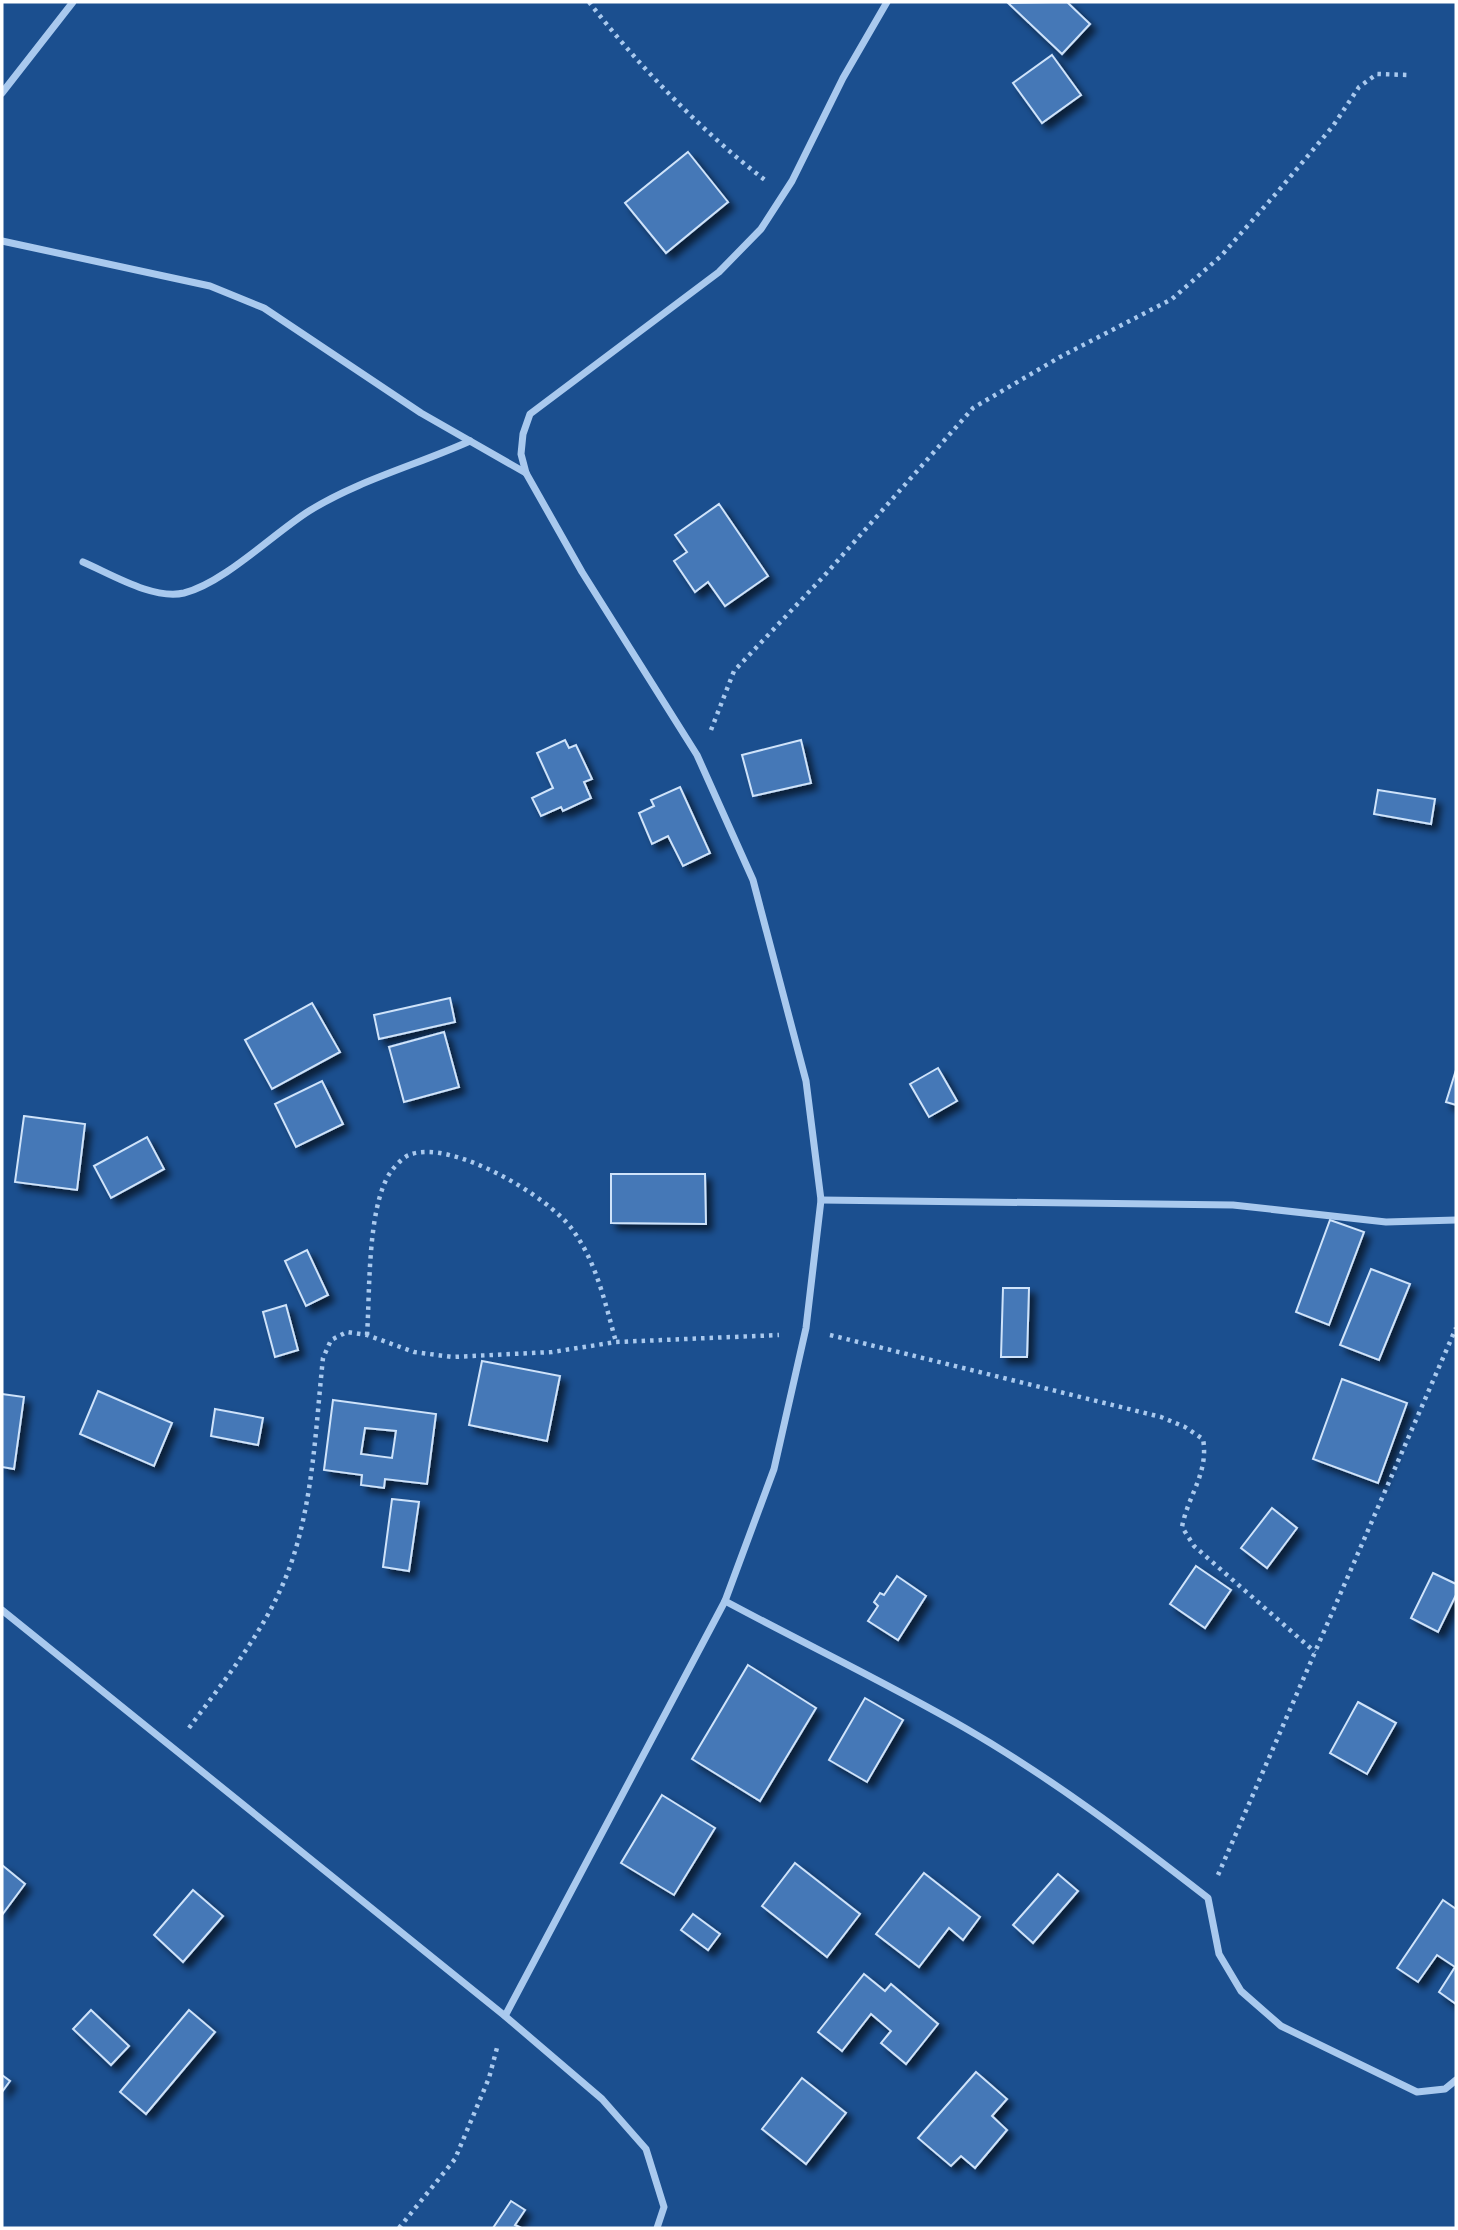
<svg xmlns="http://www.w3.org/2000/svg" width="1458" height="2230" font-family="'PT Sans Narrow',sans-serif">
<defs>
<filter id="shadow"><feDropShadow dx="6" dy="6" stdDeviation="3.5" flood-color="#0009"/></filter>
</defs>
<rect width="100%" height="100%" fill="#1b4f8f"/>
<g fill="#4478b7" stroke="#cfe3fa" stroke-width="2" fill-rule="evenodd" filter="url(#shadow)">
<polygon points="1067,2 1090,24 1062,54 1008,3"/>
<polygon points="1052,55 1081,95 1042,123 1013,83"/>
<polygon points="688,152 728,202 666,253 625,203"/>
<polygon points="719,504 768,576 725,606 708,582 695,592 674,561 687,552 675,535"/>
<polygon points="565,740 569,748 576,745 592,779 584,782 591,798 563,811 561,807 541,816 532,798 553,788 537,753"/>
<polygon points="801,740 811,783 753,796 742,755"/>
<polygon points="680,787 710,853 683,866 668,836 652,844 639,813 654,806 651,800"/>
<polygon points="1378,790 1435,799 1431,824 1374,814"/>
<polygon points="450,998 455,1022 379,1039 374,1015"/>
<polygon points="312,1003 340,1052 272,1089 245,1040"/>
<polygon points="444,1032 459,1087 404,1102 389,1047"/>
<polygon points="938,1068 957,1101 929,1117 910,1084"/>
<polygon points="1456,1070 1456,1105 1446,1102"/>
<polygon points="322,1081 343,1124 296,1147 275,1104"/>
<polygon points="24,1116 85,1124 77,1190 15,1182"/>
<polygon points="147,1137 164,1169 111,1198 94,1166"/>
<polygon points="611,1174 705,1174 706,1224 611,1223"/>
<polygon points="1330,1220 1364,1232 1329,1325 1296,1312"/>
<polygon points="307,1250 328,1295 306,1306 285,1261"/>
<polygon points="1371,1269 1410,1284 1379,1360 1340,1345"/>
<polygon points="1003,1288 1029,1288 1027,1357 1001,1357"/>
<polygon points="286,1305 298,1350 275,1357 263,1312"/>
<polygon points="482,1361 560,1376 547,1441 469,1425"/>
<polygon points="1342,1379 1407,1403 1378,1483 1313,1459"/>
<polygon points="98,1391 172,1423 154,1466 80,1434"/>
<polygon points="2,1394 24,1397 14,1469 2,1467"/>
<path d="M 333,1400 L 436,1414 L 427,1484 L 385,1479 L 384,1488 L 361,1485 L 362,1475 L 324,1470 ZM 365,1428 L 396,1431 L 392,1458 L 361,1454 Z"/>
<polygon points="215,1409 263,1418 258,1445 211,1436"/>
<polygon points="392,1499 419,1502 409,1571 383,1567"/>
<polygon points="1272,1508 1297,1528 1267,1568 1241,1548"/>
<polygon points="1196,1566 1231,1590 1205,1628 1170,1604"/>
<polygon points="1433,1573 1456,1584 1456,1595 1438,1632 1411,1618"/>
<polygon points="897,1576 926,1596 898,1640 868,1621 878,1606 874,1602 880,1593 884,1595"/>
<polygon points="748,1665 816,1708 760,1801 692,1759"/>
<polygon points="865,1698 903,1720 867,1782 829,1760"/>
<polygon points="1358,1702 1396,1723 1367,1774 1330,1753"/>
<polygon points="662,1795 715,1828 674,1895 621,1863"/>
<polygon points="795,1863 860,1914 827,1957 762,1906"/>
<polygon points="2,1865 25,1884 2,1915"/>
<polygon points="924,1873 980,1917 963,1940 949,1928 919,1967 876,1934"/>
<polygon points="1058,1874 1078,1891 1033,1943 1013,1925"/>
<polygon points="193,1890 223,1916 183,1962 154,1935"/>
<polygon points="1443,1900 1456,1909 1456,2004 1439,1992 1455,1967 1437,1955 1418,1982 1397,1968"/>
<polygon points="693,1914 720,1934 708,1950 681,1930"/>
<polygon points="864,1974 885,1991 891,1984 938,2024 906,2064 881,2043 891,2031 871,2014 842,2051 818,2032"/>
<polygon points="91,2010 129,2046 111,2065 73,2029"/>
<polygon points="189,2010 215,2032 146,2114 120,2092"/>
<polygon points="976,2072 1007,2099 992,2116 1007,2130 975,2168 961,2156 951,2166 918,2138"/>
<polygon points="2,2075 10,2081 2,2092"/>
<polygon points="802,2078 846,2113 806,2164 762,2129"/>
<polygon points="511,2201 525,2210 515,2225 521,2228 493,2228"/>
</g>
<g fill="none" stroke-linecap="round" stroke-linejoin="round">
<g stroke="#a9c9ee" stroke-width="4.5" stroke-dasharray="3.5 5" stroke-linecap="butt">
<path d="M 589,2 C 637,64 703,133 765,180"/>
<polyline points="711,730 734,671 824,576 973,408 1060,357 1172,299 1221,256 1280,189 1333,126 1359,87 1377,74 1410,75"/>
<path d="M 367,1335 C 370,1293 367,1208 390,1173 C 393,1168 403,1157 409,1155 C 450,1138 548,1196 572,1229 C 597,1263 605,1303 616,1342"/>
<path d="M 830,1335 L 1161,1417 L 1185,1427 L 1203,1439 C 1209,1473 1188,1495 1182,1527 L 1194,1546 L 1315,1652"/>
<path d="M 189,1728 C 223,1682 260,1637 283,1584 C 313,1515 315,1433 323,1358 L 331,1340 L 347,1332 L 367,1335 L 414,1352 L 452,1357 L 552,1352 L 616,1342 L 779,1335"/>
<polyline points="1218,1875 1456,1328"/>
<polyline points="399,2228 455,2159 489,2078 498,2044"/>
</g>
<g stroke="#a9c9ee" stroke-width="7">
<polyline points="2,93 73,2"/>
<polyline points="2,241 210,286 264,308 421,413 526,473"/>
<path d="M 83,562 C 111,574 153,600 184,593 C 224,583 274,533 309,511 C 359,480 417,465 470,441"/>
<polyline points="821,1200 1233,1205 1386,1222 1456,1220"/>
<path d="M 725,1601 C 805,1644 887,1683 965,1728 C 1050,1777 1131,1838 1208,1898 L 1219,1954 L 1241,1991 L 1281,2026 L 1417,2092 L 1445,2089 L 1456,2080"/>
<polyline points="2,1610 505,2016 602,2099 646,2149 664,2207 657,2228"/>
<polyline points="505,2016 725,1601 774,1469 806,1328 821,1200 806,1081 753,880 697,755 582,572 526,473 521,454 523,434 530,414 719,272 761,229 792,181 843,78 887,2"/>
</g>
</g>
<rect width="1458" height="2230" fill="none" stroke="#ffffff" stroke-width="7"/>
</svg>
